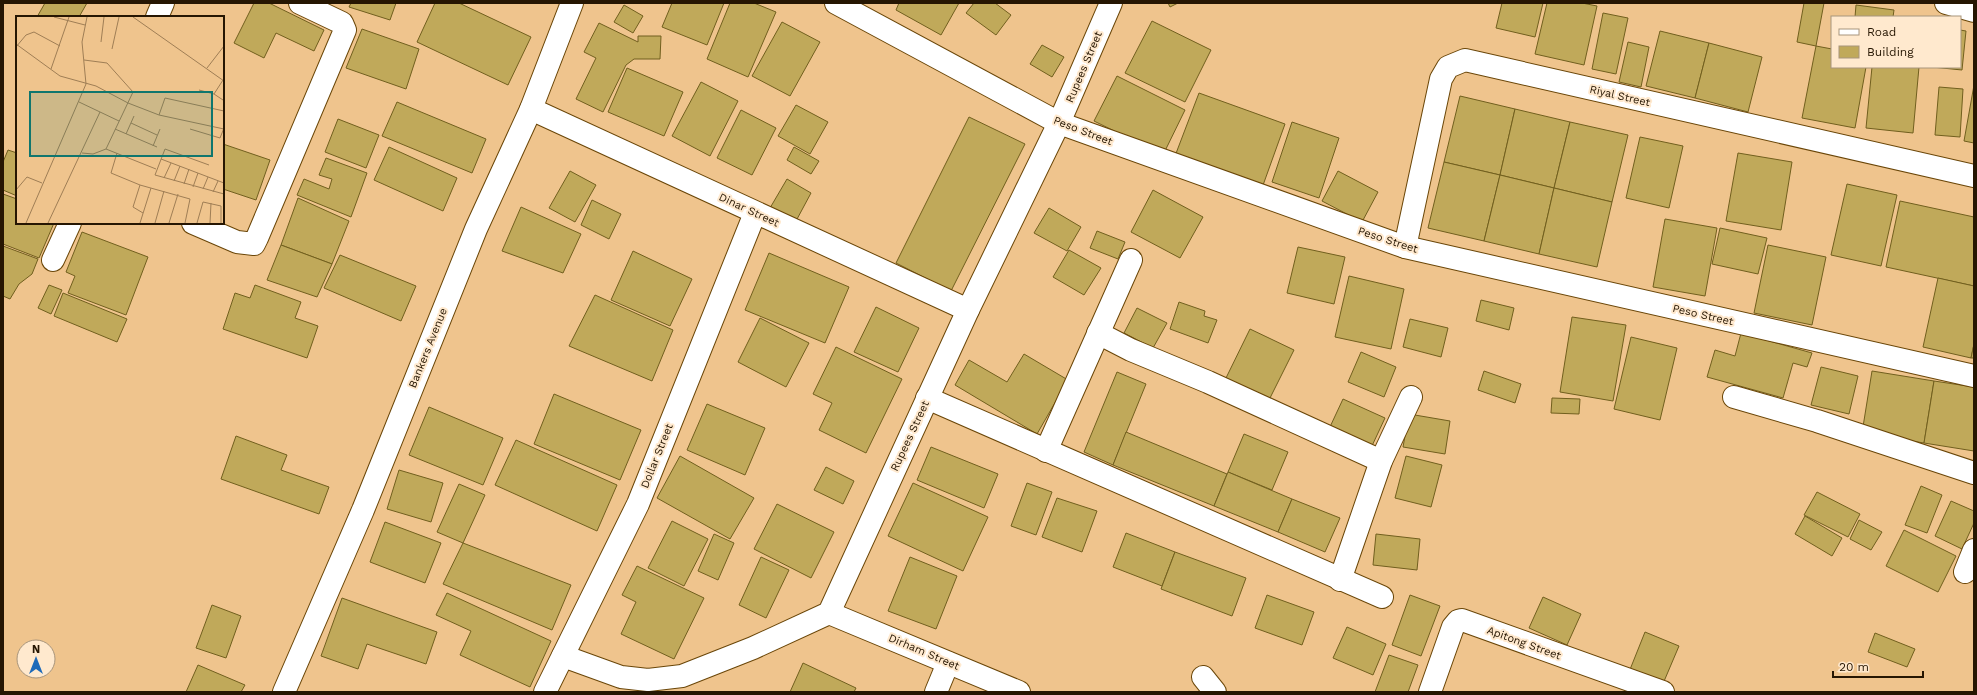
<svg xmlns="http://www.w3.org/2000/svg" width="1977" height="695" font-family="'Work Sans',sans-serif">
<rect width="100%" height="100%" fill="#efc48d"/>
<g fill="#c0a95a" stroke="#715f1e">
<polygon points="45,3 87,3 79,17 37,17"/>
<polygon points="254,3 269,3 324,30 314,51 276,33 264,58 234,43"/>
<polygon points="351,3 396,3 390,20 349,7"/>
<polygon points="435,3 459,3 531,37 508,85 417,42"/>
<polygon points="672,3 724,3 707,45 662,27"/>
<polygon points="730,3 754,3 776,12 748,77 707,59"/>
<polygon points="899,3 959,3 941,35 896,10"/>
<polygon points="974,3 995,3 1011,15 996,35 966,13"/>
<polygon points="1168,3 1178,3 1170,7"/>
<polygon points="1502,3 1543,3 1535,37 1496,28"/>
<polygon points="1547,3 1582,3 1597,6 1584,65 1535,54"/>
<polygon points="1804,3 1824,3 1816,46 1797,42"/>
<polygon points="624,5 643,16 633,33 614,22"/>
<polygon points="1856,5 1894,10 1893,17 1855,17"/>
<polygon points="1603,13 1628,18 1616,74 1592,69"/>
<polygon points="1152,21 1211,50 1185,102 1125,73"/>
<polygon points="782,22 820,42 790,96 752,76"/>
<polygon points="599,23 638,42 638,36 661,36 660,59 634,59 626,65 603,112 576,99 596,58 584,52"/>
<polygon points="362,29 419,49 406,89 346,68"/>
<polygon points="1960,30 1966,31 1962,70 1932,67 1960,67"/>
<polygon points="1660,31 1709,43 1695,98 1646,86"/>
<polygon points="1628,42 1649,47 1641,87 1619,82"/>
<polygon points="1709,43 1762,57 1748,112 1695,98"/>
<polygon points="1042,45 1064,57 1052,77 1030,64"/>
<polygon points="1816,46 1832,49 1832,67 1866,67 1855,128 1802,118"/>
<polygon points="1872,67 1919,67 1913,133 1866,128"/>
<polygon points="627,68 683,92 664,136 608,112"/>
<polygon points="1117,76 1185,110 1163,155 1094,121"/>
<polygon points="701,82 738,101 710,156 672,136"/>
<polygon points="1974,85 1974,143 1964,141"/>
<polygon points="1939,87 1963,89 1960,137 1935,135"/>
<polygon points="1199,93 1285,124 1262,188 1175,156"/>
<polygon points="1460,96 1515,109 1500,175 1444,162"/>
<polygon points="397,102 486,139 472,173 382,136"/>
<polygon points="796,105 828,122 810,154 778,136"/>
<polygon points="1515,109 1570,122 1554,188 1500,175"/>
<polygon points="741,110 776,128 752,175 717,158"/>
<polygon points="969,117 1025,144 951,291 896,263"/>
<polygon points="338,119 379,135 366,168 325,152"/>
<polygon points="1292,122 1339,138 1319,198 1272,182"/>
<polygon points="1570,122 1628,135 1612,202 1554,188"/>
<polygon points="1640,137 1683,146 1669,208 1626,198"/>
<polygon points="223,144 270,160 256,200 223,189"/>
<polygon points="389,147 457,178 443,211 374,180"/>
<polygon points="794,147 819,161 811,174 787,160"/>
<polygon points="8,150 17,153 17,196 3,190 3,162"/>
<polygon points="1738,153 1792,162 1781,230 1726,221"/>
<polygon points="326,158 367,173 351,217 297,195 304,179 329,189 332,179 319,175"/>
<polygon points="1444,162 1500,175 1484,241 1428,228"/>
<polygon points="570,171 596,185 575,222 549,208"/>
<polygon points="1338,171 1378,192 1362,222 1322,201"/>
<polygon points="1500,175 1554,188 1539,254 1484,241"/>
<polygon points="787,179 811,193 796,221 770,208"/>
<polygon points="1847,184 1897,195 1881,266 1831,255"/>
<polygon points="1554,188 1612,202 1597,267 1539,254"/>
<polygon points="1153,190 1203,217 1180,258 1131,232"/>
<polygon points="3,194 17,199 17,223 54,223 39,258 3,244"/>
<polygon points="298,198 349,221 332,264 281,245"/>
<polygon points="592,200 621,214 609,239 581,225"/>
<polygon points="1900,201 1974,217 1974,286 1886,267"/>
<polygon points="521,207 581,234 563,273 502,251"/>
<polygon points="1049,208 1081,227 1067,251 1034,233"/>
<polygon points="1665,219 1717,228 1705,296 1653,287"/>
<polygon points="1720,228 1767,238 1758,274 1712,264"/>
<polygon points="1097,231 1125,242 1118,259 1090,248"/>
<polygon points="82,232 148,257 126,315 68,293 75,276 66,272"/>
<polygon points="281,245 332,264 317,297 267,280"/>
<polygon points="1768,245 1826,257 1812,325 1754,313"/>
<polygon points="3,246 38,259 32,274 19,284 10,299 3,296"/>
<polygon points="1298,247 1345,257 1334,304 1287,293"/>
<polygon points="1069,250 1101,268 1084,295 1053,277"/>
<polygon points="633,251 692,279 670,326 611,300"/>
<polygon points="769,253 849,287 825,343 745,310"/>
<polygon points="340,255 416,286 401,321 324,288"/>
<polygon points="1349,276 1404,289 1391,349 1335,337"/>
<polygon points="1938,278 1974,286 1974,344 1971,358 1923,347"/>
<polygon points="49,285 62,290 51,314 38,308"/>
<polygon points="255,285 301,302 295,318 318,326 307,358 223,329 235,293 250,298"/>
<polygon points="63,293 127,319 117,342 54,316"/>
<polygon points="595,295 673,330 652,381 569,346"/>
<polygon points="1481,300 1514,308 1509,330 1476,321"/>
<polygon points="1179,302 1205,311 1204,316 1217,320 1208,343 1170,329"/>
<polygon points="876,307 919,328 898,372 854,352"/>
<polygon points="1137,308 1167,323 1153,348 1124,333"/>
<polygon points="1572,317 1626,325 1613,401 1560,392"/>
<polygon points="760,318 809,343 786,387 738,362"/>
<polygon points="1410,319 1448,328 1441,357 1403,347"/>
<polygon points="1250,329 1294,350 1268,402 1225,380"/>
<polygon points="1741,333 1812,353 1807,367 1793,363 1783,398 1707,377 1715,350 1735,356"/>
<polygon points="1631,337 1677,348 1660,420 1614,409"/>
<polygon points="1974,344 1974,358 1971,358"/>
<polygon points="836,347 902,379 866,453 819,430 832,403 813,394"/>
<polygon points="1361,352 1396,367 1384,397 1348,382"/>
<polygon points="1024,354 1068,380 1037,434 955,385 969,360 1007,382"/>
<polygon points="1821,367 1858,376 1849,414 1811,405"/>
<polygon points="1484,371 1521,384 1515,403 1478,390"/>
<polygon points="1872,371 1934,381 1924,443 1862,433"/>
<polygon points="1117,372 1146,384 1113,465 1084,452"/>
<polygon points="1934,381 1974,387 1974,451 1924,443"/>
<polygon points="554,394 641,430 620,480 534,444"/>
<polygon points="1552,398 1580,399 1579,414 1551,413"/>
<polygon points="1343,399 1385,418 1371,448 1329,429"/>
<polygon points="707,404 765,428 745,475 687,450"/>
<polygon points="429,407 503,438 483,485 409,455"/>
<polygon points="1409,414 1450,421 1445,454 1403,447"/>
<polygon points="1126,432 1227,474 1214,506 1113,465"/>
<polygon points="1244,434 1288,452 1272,490 1228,472"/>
<polygon points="236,436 287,455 281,470 329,487 319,514 221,479"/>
<polygon points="516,440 617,485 597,531 495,485"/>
<polygon points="931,447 998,474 984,508 917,480"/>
<polygon points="680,456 754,498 730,539 657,498"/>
<polygon points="1406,456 1442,465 1431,507 1395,498"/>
<polygon points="826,467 854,481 843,504 814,490"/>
<polygon points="399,470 443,483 431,522 387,509"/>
<polygon points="1228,472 1292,499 1278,532 1214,506"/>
<polygon points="913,483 988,517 963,571 888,536"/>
<polygon points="1027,483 1052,492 1036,535 1011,526"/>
<polygon points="459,484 485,495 463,543 437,532"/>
<polygon points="1921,486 1942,495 1927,533 1905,525"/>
<polygon points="1817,492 1860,514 1848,537 1804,515"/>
<polygon points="1057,498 1097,511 1082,552 1042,537"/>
<polygon points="1292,499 1340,518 1325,552 1278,532"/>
<polygon points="1951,501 1974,511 1974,523 1962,549 1935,536"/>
<polygon points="777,504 834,532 811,578 754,549"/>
<polygon points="1805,516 1842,538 1832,556 1795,534"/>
<polygon points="1859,520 1882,532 1871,550 1850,539"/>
<polygon points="672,521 708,539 684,586 648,568"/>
<polygon points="385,522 441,543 425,583 370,562"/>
<polygon points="1904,530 1956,556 1938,592 1886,566"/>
<polygon points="1126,533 1175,552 1162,586 1113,567"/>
<polygon points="714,534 734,543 718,580 698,571"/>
<polygon points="1376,534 1420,539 1417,570 1373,565"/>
<polygon points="463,543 571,585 552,630 443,584"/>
<polygon points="1175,552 1246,578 1232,616 1161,589"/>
<polygon points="761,557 789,570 766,618 739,605"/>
<polygon points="910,557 957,576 936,629 888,611"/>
<polygon points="637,566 704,598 674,659 621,634 636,602 622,595"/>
<polygon points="447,593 551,641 530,687 460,655 471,631 436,615"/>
<polygon points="1267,595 1314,612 1302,645 1255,628"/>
<polygon points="1410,595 1440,606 1421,656 1392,645"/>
<polygon points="1543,597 1581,614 1567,645 1529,628"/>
<polygon points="342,598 437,632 426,664 367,644 358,669 321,656"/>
<polygon points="212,605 241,616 226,658 196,648"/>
<polygon points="1347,627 1386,644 1373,675 1333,658"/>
<polygon points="1645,632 1679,646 1662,686 1629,672"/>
<polygon points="1875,633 1915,649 1907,667 1868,652"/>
<polygon points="1389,655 1418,665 1408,692 1375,692"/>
<polygon points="803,663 856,688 854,692 790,692"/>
<polygon points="198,665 245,685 241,692 186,692"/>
</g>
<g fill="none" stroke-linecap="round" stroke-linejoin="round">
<g stroke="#6a4608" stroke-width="24">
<g id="minor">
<polyline points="836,3 1059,123 1405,247 1974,376"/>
<polyline points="1946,3 1974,11"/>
<polyline points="157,17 163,3"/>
<polyline points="531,109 968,310"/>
<polyline points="193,223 237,242 254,244 257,238 345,30 342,23 300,3"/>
<polyline points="1405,247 1441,79 1448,67 1465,60 1974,176"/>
<polyline points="53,260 70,223"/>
<polyline points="1098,333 1131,350 1208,382 1381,461"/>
<polyline points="1734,397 1817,421 1974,473"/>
<polyline points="927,398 1382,597"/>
<polyline points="1046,451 1131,260"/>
<polyline points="1965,572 1974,550"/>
<polyline points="1340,580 1381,461 1411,397"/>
<polyline points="829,613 1019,692"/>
<polyline points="563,656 621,677 648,680 682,676 753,648 829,613 968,310 1059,123 1111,3"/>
<polyline points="1203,677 1215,692"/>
<polyline points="284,692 363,510 476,229 531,109 572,3"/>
<polyline points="545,692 638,504 755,213"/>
<polyline points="936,692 948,663"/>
<polyline points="1430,692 1453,627 1458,621 1462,620 1663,692"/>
</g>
</g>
<use href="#minor" stroke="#fff" stroke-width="22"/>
</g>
<g text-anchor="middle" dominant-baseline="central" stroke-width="4" stroke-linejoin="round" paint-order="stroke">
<g font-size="11" fill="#261602" stroke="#ffe9ce">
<text transform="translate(1084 67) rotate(-67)">Rupees Street</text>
<text transform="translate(1620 96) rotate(13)">Riyal Street</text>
<text transform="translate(1083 131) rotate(21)">Peso Street</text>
<text transform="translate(749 210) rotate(25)">Dinar Street</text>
<text transform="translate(1388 240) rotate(18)">Peso Street</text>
<text transform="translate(1703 315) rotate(13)">Peso Street</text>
<text transform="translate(428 348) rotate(-68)">Bankers Avenue</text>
<text transform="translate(910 436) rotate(-65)">Rupees Street</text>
<text transform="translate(657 456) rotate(-68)">Dollar Street</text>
<text transform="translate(1524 643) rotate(20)">Apitong Street</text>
<text transform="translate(924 652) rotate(23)">Dirham Street</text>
</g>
</g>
<g transform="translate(16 16)">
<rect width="208" height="208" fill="#efc48d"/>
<path fill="none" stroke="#9f7e55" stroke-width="1" d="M 38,1 L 69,9M 117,1 L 208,65M 85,26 L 88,1M 0,28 L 44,60 L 80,70 L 112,87 L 143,99 L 208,113M 0,31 L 10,19 L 18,16 L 44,30M 96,33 L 103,1M 191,52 L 208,30M 35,53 L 53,1M 183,74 L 198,78M 207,84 L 198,78 L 207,64M 63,86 L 103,105M 143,99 L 149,82 L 208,95M 115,107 L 141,119M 99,113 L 141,131M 174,113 L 204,122 L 208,112M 110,118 L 118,100M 137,130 L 144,113M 90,133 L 140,153M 66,137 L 77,138 L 90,133 L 117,76 L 91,47 L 68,44M 101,137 L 95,157 L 124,169 L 174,183 L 169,207M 145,143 L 208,167M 193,149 L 149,133 L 139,159 L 208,178M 148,162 L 155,147M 158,165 L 164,150M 168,168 L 173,153M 124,169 L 117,191 L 127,197M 177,171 L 182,157M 187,173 L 192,161M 0,174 L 11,161 L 26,167M 197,176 L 202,165M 10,207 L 70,68 L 66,26 L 71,1M 32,207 L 84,96M 124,207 L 135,172M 139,207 L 148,175M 153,207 L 162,178M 181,207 L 187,186 L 205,190 L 205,207M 194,207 L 195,187"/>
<path fill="#0f766e" fill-opacity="0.15" stroke="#0f766e" stroke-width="2" d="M 14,76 L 196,76 L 196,140 L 14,140 Z"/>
<rect width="208" height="208" fill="none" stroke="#261602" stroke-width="2"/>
</g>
<rect width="1977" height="695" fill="none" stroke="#261602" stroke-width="8"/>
<rect x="1831" y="16" width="130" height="52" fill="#ffe9ce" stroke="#a8957c"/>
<rect x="1839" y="29" width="20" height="6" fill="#ffffff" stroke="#a8957c"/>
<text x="1867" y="36" font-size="12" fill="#261602">Road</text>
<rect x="1839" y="46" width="20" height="12" fill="#c0a95a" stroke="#a8957c"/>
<text x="1867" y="56" font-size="12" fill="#261602">Building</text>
<g transform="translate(36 659)"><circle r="19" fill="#ffe9ce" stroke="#a8957c"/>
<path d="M0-3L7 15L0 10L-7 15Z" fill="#1e6ab9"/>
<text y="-6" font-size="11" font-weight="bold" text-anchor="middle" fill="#261602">N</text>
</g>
<path d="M1833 671v6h90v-6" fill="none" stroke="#261602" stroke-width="2"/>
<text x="1839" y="671" font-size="12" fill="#261602" stroke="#ffe9ce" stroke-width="3" paint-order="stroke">20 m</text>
</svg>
